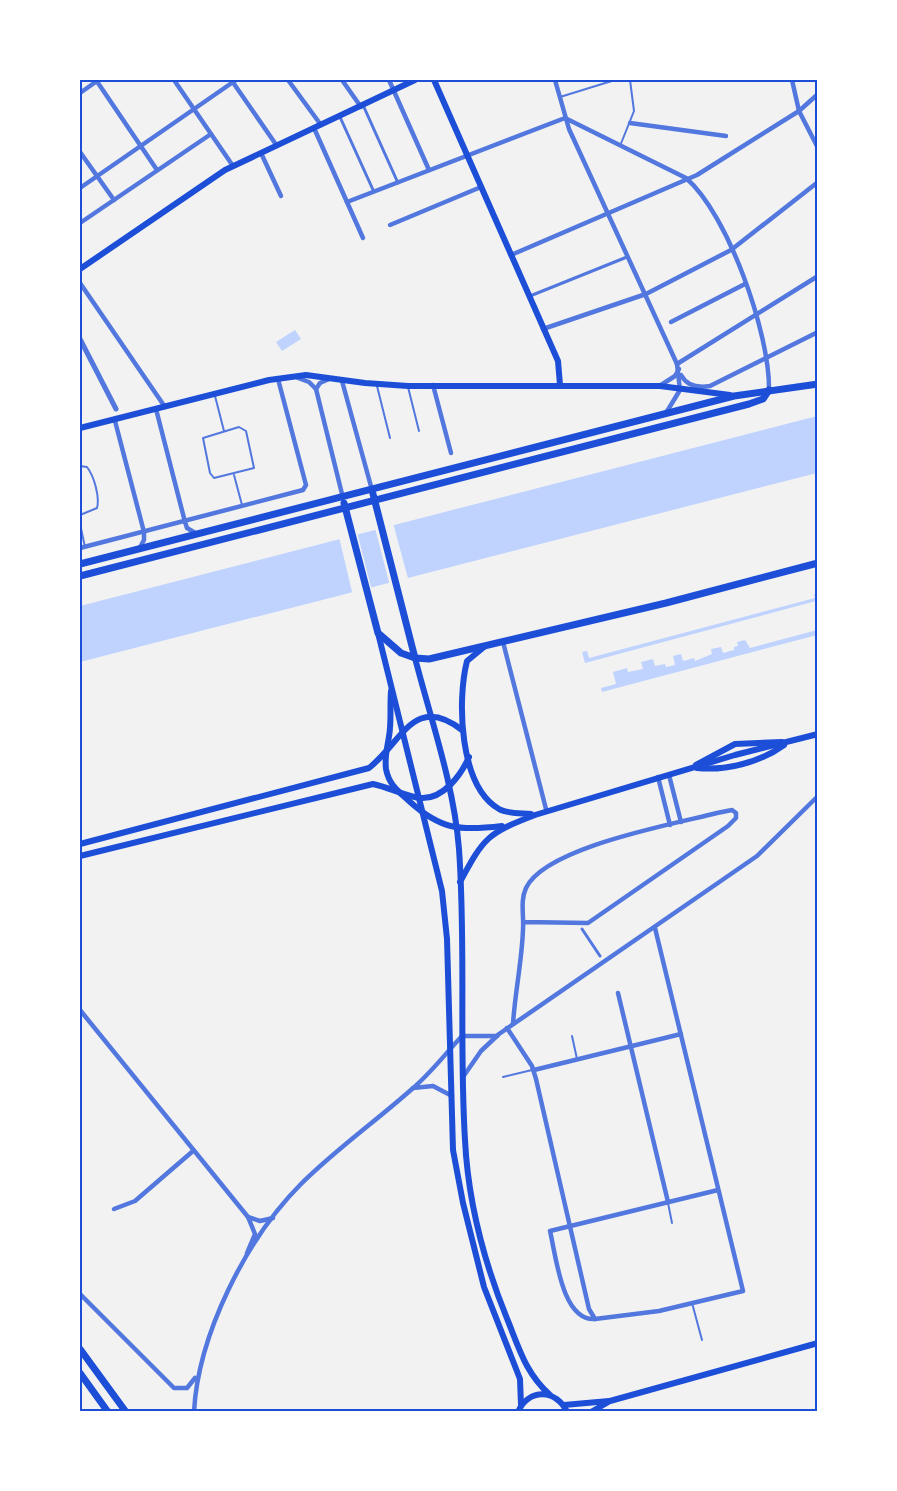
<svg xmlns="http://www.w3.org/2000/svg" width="897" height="1491" font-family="'Asap Condensed',sans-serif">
<rect width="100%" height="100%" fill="#f2f2f2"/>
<g fill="#bfd3fe">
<polygon points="295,330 301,339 282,351 276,342"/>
<polygon points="817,416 817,473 80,662 80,606"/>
<polygon points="817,593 817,606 816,601 585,663 582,652 587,651 589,658 815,598 814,594"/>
<polygon points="817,630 817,635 602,692 601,688 616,684 613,672 627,668 628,672 643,669 641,662 653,659 655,666 665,664 666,667 675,665 673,656 681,654 683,661 694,658 695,661 712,654 711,649 721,647 723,653 734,650 734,647 738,646 737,642 745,640 750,648"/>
</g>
<g fill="#f2f2f2">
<polygon points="393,523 409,582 390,586 375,528"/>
<polygon points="357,532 372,591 353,596 339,537"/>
</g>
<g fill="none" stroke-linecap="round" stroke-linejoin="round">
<g stroke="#5277de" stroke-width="2">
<polyline points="560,97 615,80"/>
<polyline points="620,146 634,111 630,80"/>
<polyline points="377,386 390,438"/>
<polyline points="408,387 419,431"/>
<polyline points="215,396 224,431"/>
<polygon points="239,427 246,431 254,468 214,478 210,473 203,438"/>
<path d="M 80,466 L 87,467 C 94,476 100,497 97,508 L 80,515"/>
<polyline points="234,475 242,505"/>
<polyline points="80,524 85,547"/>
<polyline points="572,1036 577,1059"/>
<polyline points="503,1077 532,1070"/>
<polyline points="668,1203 672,1223"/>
<polyline points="692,1303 702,1340"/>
</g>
<g stroke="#5277de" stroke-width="3">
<polyline points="363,105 398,183"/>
<polyline points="340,117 374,192"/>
<polyline points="530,296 627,257"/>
<polyline points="582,929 600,956"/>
</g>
<g stroke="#5277de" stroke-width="4.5">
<polyline points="96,80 157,170"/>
<polyline points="174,80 233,166"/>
<polyline points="288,80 321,125"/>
<polyline points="342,80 361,107"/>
<polyline points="389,80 429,170"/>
<polyline points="555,80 569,129 677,364 680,390 666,413"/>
<polyline points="792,80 799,111 818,148"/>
<polyline points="232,81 277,146"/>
<polyline points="80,93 97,81"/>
<path d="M 565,118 L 686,178 C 728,214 770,334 769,390"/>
<polyline points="630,123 726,136"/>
<polyline points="314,128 363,238"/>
<polyline points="80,152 114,200"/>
<polyline points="261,153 281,196"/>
<polyline points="80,188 236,80"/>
<polyline points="347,202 565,118"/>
<polyline points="80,223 211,134"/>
<polyline points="390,225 481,187"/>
<polyline points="511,255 697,175 799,111 818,94"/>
<polyline points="80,283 165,407"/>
<polyline points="671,322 745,284"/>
<polyline points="543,329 646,294 731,250 818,182"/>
<polyline points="677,364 818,276"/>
<path d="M 681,375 C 687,386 698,388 710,386 L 818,332"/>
<polyline points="298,378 309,382 316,389 343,498"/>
<polyline points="342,381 372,490"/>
<polyline points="433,385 451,453"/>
<polyline points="661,385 675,376 679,369"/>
<polyline points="316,389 320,383 329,379"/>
<polyline points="156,409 185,522 187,528 197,534"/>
<polyline points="115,421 144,532 144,540 139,549"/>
<polyline points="80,548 303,490 306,485 278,379"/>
<polyline points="503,642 546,809"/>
<polyline points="669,775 681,822"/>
<polyline points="658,777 670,825"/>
<path d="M 655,928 L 743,1291 L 659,1311 L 595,1319 C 562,1321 556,1256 550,1231 L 718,1190"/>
<polyline points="618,993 668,1202"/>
<polyline points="80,1010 248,1217 260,1221 273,1218"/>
<path d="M 513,1024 C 515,992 522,961 523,929 C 524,915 520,901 526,888 C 545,847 674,824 717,813 L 732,810 L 736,813 L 736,818 L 728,826 L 588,923 L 524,922"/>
<polyline points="507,1028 532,1066 536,1079 589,1309 595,1319"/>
<polyline points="534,1070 681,1034"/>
<polyline points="463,1077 481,1051 499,1034 757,856 818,796"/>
<polyline points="413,1088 433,1086 452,1096"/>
<polyline points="114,1209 135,1201 193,1151"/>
<polyline points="247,1253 255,1234 248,1217"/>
<polyline points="80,1294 174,1388 187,1388 195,1378"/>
<path d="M 194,1412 C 198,1335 246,1239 301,1184 C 335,1150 376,1121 412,1089 C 431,1073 445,1054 462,1036 L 497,1036"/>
</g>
<polyline stroke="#5277de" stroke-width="5" points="80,339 116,409"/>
<g stroke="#1d4ed8" stroke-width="6">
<polyline points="434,80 558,361 560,385"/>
<polyline points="80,269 225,170 415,80"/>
<polyline points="80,428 269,380 306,375 365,383 408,386 660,386 730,395"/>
<polyline points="378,633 442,891 447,939 453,1150 463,1203 484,1287 520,1379 521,1405"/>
<path d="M 484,647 L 467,661 C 457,700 459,786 499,809 C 507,814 522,813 531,814"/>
<path d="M 415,658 C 431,720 454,785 459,849 C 466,946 459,1043 465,1140 C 468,1201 485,1265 508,1321 C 520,1351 526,1373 550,1395"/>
<path d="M 391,691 C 390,704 391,716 390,728 C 389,743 384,754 386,769 C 389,785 398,791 409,801 C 441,830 460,831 502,826"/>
<polyline points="696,765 735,744 782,742"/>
<path d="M 697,768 C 726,771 761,762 784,745"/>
<path d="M 80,844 L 369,768 C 402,742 414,693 462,730"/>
<path d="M 80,856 L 373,784 C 388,787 405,796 420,798 C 443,800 461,775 469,757"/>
<path d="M 460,882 C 484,837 488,833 535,815 L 735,755 L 818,734"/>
<polyline points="564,1405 609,1401"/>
<path d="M 518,1412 C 528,1388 557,1389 567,1412"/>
<polyline points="591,1412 610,1401 818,1343"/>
</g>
<g stroke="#1d4ed8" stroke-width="7">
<polyline points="372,490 415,658"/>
<polyline points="344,503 378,633 401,653 415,658 429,659 666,603 818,563"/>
<polyline points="80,564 734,396 818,384"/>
<polyline points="80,576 749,404 763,399 769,390"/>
<polyline points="80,1349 126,1412"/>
<polyline points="80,1373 108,1412"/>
</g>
</g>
<rect width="897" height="1491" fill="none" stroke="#ffffff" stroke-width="162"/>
<rect x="81" y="81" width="735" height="1329" fill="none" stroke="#1d4ed8" stroke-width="2"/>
</svg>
